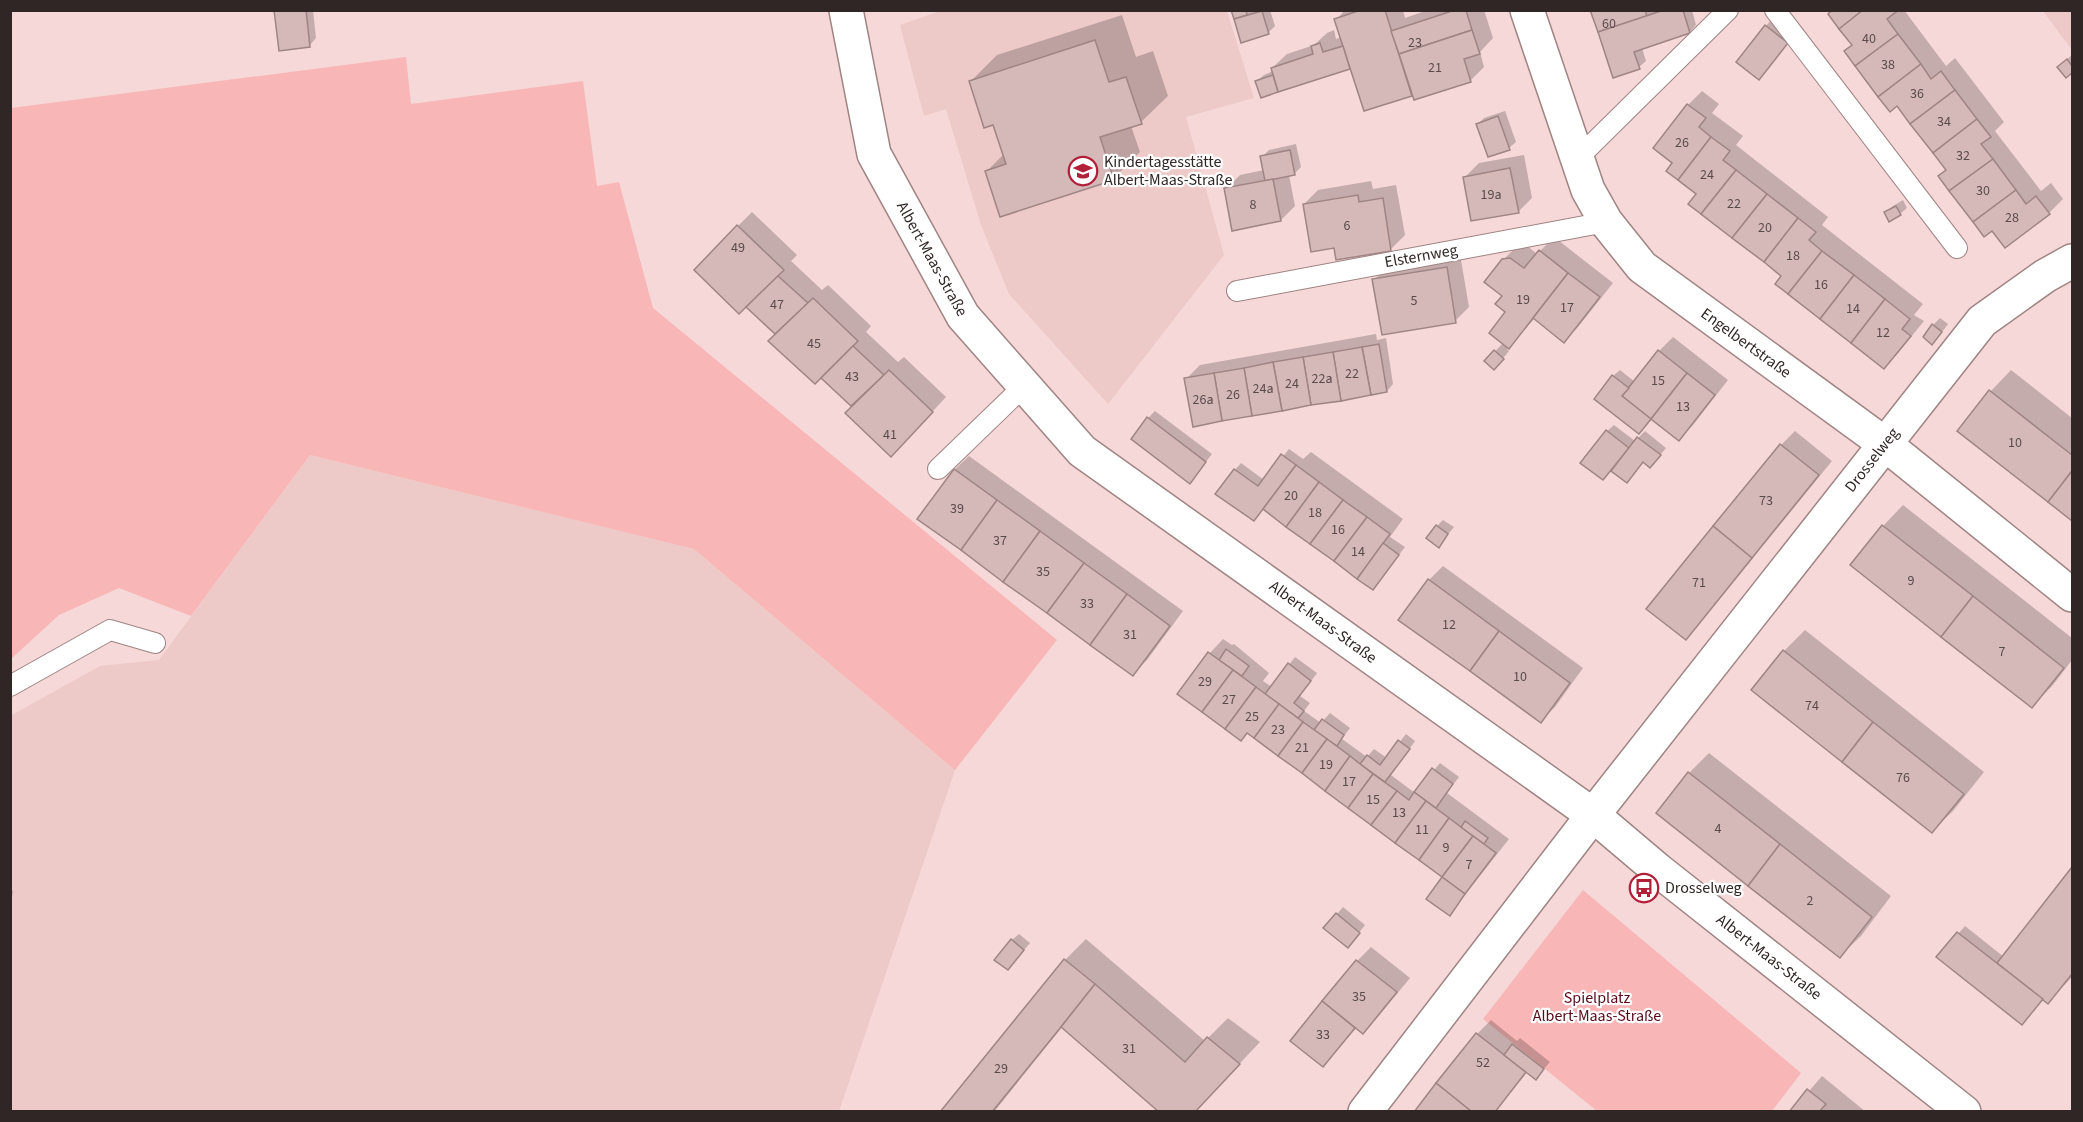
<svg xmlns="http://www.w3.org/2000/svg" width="2083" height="1122" font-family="'Source Sans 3',sans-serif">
<rect width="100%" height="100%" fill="#f6d8d8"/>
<g fill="#edc9c8">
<polygon points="943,10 1227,11 1254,98 1186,117 1224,255 1108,404 1009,294 981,225 946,109 924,116 900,25"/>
<polygon points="2043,11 2072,11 2072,50"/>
<polygon points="310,455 694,549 955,770 839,1111 11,1111 10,716 100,666 159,660"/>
</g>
<g fill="#f8b6b6">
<polygon points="406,57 411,104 583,81 597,186 619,182 653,308 1057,640 955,770 694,549 310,455 191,616 119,588 59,615 11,659 11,108"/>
<polygon points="1583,890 1801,1073 1772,1111 1597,1111 1483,1019"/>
</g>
<g fill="#0003">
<polygon points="275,10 313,10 316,38 310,45"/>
<polygon points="1233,10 1270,10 1275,26 1268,33 1242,41"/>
<polygon points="1345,10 1403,10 1405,18 1428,10 1484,10 1493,38 1480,52 1484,67 1470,81 1413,94 1365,109 1351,67 1262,96 1257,81 1264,75 1273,71 1272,68 1287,54 1314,45 1327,33 1334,30 1336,39 1341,37 1336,20"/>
<polygon points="1592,10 1692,10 1696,25 1690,32 1642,48 1646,61 1639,67"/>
<polygon points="1834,10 1904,10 1946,66 1955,58 2004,122 1995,131 2041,191 2051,183 2063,199 2049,213 2006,246 1897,104 1846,51 1853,44"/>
<polygon points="1122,15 1136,57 1153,51 1168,96 1141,122 1131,126 1140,152 1113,179 987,171 1004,154 994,123 970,82 997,55"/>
<polygon points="1772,19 1793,36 1766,71 1766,26"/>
<polygon points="2072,55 2072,71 2066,76 2066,60"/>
<polygon points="1702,91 1719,104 1712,113 1743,136 1736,145 1828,217 1822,225 1923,304 1914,315 1924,321 1898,353 1884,367 1784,276 1698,193 1674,163 1655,148 1688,105"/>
<polygon points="1505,111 1516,142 1509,148 1478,124 1484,118"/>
<polygon points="1296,144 1301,167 1294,174 1289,175 1295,206 1281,220 1226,189 1240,175 1264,170 1262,157 1269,150"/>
<polygon points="1524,155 1532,198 1518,212 1465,177 1479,163"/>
<polygon points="1371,181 1373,189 1396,185 1405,235 1391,249 1336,246 1304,204 1318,190"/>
<polygon points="1903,200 1907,208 1900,214 1886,212 1893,206"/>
<polygon points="752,212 797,255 791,261 822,290 828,285 871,326 866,332 898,362 904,357 946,397 905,441 853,406 746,305 738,226"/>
<polygon points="1554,237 1613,283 1578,327 1564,341 1535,318 1507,349 1509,351 1501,361 1486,361 1503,343 1507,312 1504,296 1503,260 1517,246 1525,244 1537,254"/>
<polygon points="1460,254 1469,307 1455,321 1374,280 1388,266"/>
<polygon points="1940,318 1948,324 1939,336 1933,325"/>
<polygon points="1376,334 1377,340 1386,338 1393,384 1387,391 1186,379 1200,365"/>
<polygon points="1673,337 1728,380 1693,425 1679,439 1652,417 1613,376 1620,370 1635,382 1659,351"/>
<polygon points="2011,370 2072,418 2072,519 1959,431 1991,391"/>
<polygon points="1155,411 1212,454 1190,482 1148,418"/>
<polygon points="1614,425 1635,441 1645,431 1666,448 1657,459 1644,461 1627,481 1611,470 1607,431"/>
<polygon points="1795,431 1832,461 1699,624 1685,638 1649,609 1781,445"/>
<polygon points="1289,449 1303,459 1311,452 1403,519 1390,537 1405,547 1373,588 1235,470 1241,463 1264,480"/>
<polygon points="969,456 1183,611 1147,660 1133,674 919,519 955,469"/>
<polygon points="1903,505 2072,638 2072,660 2053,685 2032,706 1883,526"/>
<polygon points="1443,520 1454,527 1439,546 1437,526"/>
<polygon points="1443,566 1583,668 1555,707 1541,721 1429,580"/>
<polygon points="1805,630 1984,772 1953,811 1932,831 1784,651"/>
<polygon points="1223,639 1232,645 1234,644 1269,673 1263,681 1272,687 1295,657 1317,673 1300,696 1310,703 1304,711 1321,723 1330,713 1350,728 1342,739 1367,757 1374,749 1387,758 1406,734 1415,741 1391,775 1415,793 1440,763 1459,777 1447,793 1509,839 1450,914 1444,877 1248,732 1179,694 1210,653"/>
<polygon points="1709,753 1891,896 1861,936 1840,956 1689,773"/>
<polygon points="2072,869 2072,977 2048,1002 2043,998 1938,957 1965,926 2004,957"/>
<polygon points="10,890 13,891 10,910"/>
<polygon points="1343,907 1365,925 1354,939 1337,914"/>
<polygon points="1019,934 1030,943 1014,962 1012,940"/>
<polygon points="1086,939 1205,1041 1228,1018 1260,1042 1194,1112 1063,1026 994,1112 942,1112 1065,960"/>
<polygon points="1371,947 1410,978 1377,1018 1363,1032 1357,1027 1323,1065 1293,1041 1357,961"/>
<polygon points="1491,1020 1517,1041 1520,1038 1550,1062 1536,1078 1528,1071 1495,1112 1477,1034"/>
<polygon points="1822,1076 1866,1112 1791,1112"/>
</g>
<g fill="#d5b9b9" stroke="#9f8484" stroke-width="1.5">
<polygon points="274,10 306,10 310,47 279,51"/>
<polygon points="1231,10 1246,10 1247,15 1234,19"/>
<polygon points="1361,10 1385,10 1412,96 1364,111 1334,19"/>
<polygon points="1455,10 1466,10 1472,30 1399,54 1391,31"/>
<polygon points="1590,10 1645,10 1647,16 1598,32"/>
<polygon points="1664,10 1683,10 1690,33 1634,52 1640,69 1613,78 1598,32"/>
<polygon points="1832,10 1863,10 1839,29 1828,14"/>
<polygon points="1863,10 1895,10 1896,12 1887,19 1898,34 1855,66 1844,51 1852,45 1839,29"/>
<polygon points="1262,11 1269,34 1241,43 1234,19"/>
<polygon points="1765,25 1788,43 1759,80 1736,62"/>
<polygon points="1472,30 1480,54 1464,59 1471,82 1414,100 1399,54"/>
<polygon points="1898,34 1921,64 1878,97 1855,66"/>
<polygon points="1095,40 1109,82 1126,77 1142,124 1100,137 1114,180 1000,217 985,171 1006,164 993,125 984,128 969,81"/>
<polygon points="1320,43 1323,52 1343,46 1350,69 1278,92 1271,68 1313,54 1311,46"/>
<polygon points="2067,59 2072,66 2072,73 2066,78 2057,67"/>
<polygon points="1921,64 1931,79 1941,71 1955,90 1910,124 1897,106 1890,112 1878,97"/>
<polygon points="1273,75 1278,92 1261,98 1255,81"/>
<polygon points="1955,90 1977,119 1933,153 1910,124"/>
<polygon points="1687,104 1706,118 1699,127 1711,137 1678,180 1666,171 1672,163 1653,148"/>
<polygon points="1498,116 1510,150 1488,157 1476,124"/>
<polygon points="1977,119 1991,137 1981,144 1993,159 1949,191 1938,176 1946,170 1933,153"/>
<polygon points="1711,137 1730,151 1723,160 1736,170 1701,214 1688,204 1696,194 1678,180"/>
<polygon points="1290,150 1295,175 1265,181 1260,156"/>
<polygon points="1993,159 2016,190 1973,222 1949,191"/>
<polygon points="1510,168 1519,213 1471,221 1463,177"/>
<polygon points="1736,170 1767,194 1732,238 1701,214"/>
<polygon points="1273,179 1281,221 1232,231 1224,188"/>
<polygon points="2016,190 2026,204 2036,196 2050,214 2005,248 1992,231 1984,237 1973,222"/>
<polygon points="1767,194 1798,218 1764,262 1732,238"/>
<polygon points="1358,195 1359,202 1383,198 1391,251 1336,260 1334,248 1311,252 1303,204"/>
<polygon points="1896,206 1901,215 1889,222 1884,212"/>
<polygon points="1798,218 1816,232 1809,240 1822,251 1788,294 1775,284 1781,276 1764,262"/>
<polygon points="737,225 784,270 739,314 694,270"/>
<polygon points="1539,250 1568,273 1509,349 1489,333 1505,312 1495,304 1502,296 1484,282 1502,259 1510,258 1524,268"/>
<polygon points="1822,251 1854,275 1820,319 1788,294"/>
<polygon points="1447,267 1456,323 1382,335 1372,279"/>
<polygon points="1568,273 1600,297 1564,343 1533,318"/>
<polygon points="1854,275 1885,299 1851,343 1820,319"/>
<polygon points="778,276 808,303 775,334 746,307"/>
<polygon points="813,298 858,341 815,384 768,341"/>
<polygon points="1885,299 1910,319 1902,329 1911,336 1884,369 1851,343"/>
<polygon points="1932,324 1942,332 1932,345 1923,337"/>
<polygon points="1379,344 1387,392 1371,395 1362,347"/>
<polygon points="853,346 884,375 851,406 821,378"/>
<polygon points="1362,347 1371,395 1341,401 1333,352"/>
<polygon points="1494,350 1504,359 1494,370 1484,361"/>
<polygon points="1658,350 1687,373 1651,419 1622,396"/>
<polygon points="1333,352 1341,401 1311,405 1303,357"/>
<polygon points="1303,357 1311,405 1282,411 1273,362"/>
<polygon points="1273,362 1282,411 1252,416 1244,368"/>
<polygon points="1244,368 1252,416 1222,421 1214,373"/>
<polygon points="889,370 933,412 891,457 845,413"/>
<polygon points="1214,373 1222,421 1193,427 1184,378"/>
<polygon points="1687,373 1715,395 1679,441 1651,419"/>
<polygon points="1612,375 1629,388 1622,396 1651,419 1639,434 1594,399"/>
<polygon points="1989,390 2072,455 2072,471 2048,502 1957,431"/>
<polygon points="1147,417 1206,462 1190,484 1131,439"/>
<polygon points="1606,430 1629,448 1603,480 1580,463"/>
<polygon points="1637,437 1661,455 1650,468 1643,462 1627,483 1611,471"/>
<polygon points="1780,444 1819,475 1752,558 1713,526"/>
<polygon points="1281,454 1296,465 1254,521 1215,494 1234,469 1258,486"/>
<polygon points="1296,465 1319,482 1286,527 1263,509"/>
<polygon points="954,469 997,500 961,550 917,519"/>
<polygon points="2072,471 2072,521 2048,502"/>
<polygon points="1319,482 1343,500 1310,544 1286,527"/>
<polygon points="997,500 1040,531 1003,582 961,550"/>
<polygon points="1343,500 1367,517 1334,561 1310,544"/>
<polygon points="1367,517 1390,534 1357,579 1334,561"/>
<polygon points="1436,525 1448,534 1439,548 1426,538"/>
<polygon points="1882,525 1973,596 1941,637 1850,565"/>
<polygon points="1713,526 1752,558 1686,640 1646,609"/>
<polygon points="1040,531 1084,563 1047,613 1003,582"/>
<polygon points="1383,543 1399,555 1373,590 1357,579"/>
<polygon points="1084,563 1127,594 1090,645 1047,613"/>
<polygon points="1428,579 1499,631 1470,671 1398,620"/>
<polygon points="1127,594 1170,626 1133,676 1090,645"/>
<polygon points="1973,596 2064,668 2032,708 1941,637"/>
<polygon points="1499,631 1570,683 1541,723 1470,671"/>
<polygon points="1226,649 1249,666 1242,676 1219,660"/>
<polygon points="1783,650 1873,722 1842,762 1751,690"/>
<polygon points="1208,652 1233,670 1202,712 1177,694"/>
<polygon points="1288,663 1311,681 1294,703 1304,711 1298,718 1265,694"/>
<polygon points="1233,670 1256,687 1225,729 1202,712"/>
<polygon points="1256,687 1279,704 1254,738 1247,733 1241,741 1225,729"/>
<polygon points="1279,704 1303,722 1278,756 1254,738"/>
<polygon points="1322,719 1344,735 1337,746 1314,730"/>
<polygon points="1303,722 1327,739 1302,773 1278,756"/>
<polygon points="1873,722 1964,794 1932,833 1842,762"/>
<polygon points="1327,739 1350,756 1325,791 1302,773"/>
<polygon points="1398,740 1410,749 1385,782 1360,764 1367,755 1380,765"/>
<polygon points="1350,756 1373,774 1348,808 1325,791"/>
<polygon points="1432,768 1453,784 1436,808 1414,792"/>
<polygon points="1688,772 1780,844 1748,886 1656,813"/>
<polygon points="1373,774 1397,791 1371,825 1348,808"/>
<polygon points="1397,791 1409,800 1414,792 1426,801 1395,843 1371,825"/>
<polygon points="1426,801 1449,818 1419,860 1395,843"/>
<polygon points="1449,818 1473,836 1442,877 1419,860"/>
<polygon points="1465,821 1488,838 1484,844 1461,827"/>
<polygon points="1473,836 1496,853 1465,894 1442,877"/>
<polygon points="1780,844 1872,917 1840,958 1748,886"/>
<polygon points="2072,867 2072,974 2048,1004 1997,963"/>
<polygon points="1442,877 1465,894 1450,916 1426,899"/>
<polygon points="1336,913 1360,933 1348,948 1323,928"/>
<polygon points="1957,932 2043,999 2022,1025 1936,957"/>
<polygon points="1011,939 1024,950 1008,970 994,960"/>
<polygon points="1064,959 1095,984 1061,1027 992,1112 940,1112"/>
<polygon points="1356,960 1397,992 1363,1034 1322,1001"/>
<polygon points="1095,984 1185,1062 1207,1037 1240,1064 1195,1112 1159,1112 1061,1027"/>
<polygon points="1322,1001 1355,1028 1323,1067 1290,1041"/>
<polygon points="1476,1033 1526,1072 1495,1112 1472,1112 1436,1083"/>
<polygon points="1512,1044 1544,1069 1536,1080 1504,1055"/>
<polygon points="1436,1083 1472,1112 1414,1112"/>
<polygon points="1807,1089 1826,1104 1819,1112 1789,1112"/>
</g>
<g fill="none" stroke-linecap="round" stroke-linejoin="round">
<g stroke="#9e8483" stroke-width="22">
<g id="lane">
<polyline points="1775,10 1957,248"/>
<polyline points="1576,160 1728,10"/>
<polyline points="1237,291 1606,222"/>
<polyline points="938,469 1024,386"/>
<polyline points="10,686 110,630 155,643"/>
</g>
</g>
<g stroke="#9e8483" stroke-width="36">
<g id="street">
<polyline points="846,10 874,154 963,316 1082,451 1593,815 1658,870 1964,1112"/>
<polyline points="1527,10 1588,190 1606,222 1642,267 1885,444 2072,595"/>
<polyline points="1365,1112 1593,815 1982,321 2045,276 2072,261"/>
</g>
</g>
<use href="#lane" stroke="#fff" stroke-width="20"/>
<use href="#street" stroke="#fff" stroke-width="33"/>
</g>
<defs>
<g id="school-ring" transform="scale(1.5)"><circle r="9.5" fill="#fff" stroke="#b21f38" stroke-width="1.5"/><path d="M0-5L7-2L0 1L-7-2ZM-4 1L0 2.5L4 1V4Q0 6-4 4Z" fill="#b21f38"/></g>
<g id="bus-ring" transform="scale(1.5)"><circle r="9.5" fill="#fff" stroke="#b21f38" stroke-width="1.5"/><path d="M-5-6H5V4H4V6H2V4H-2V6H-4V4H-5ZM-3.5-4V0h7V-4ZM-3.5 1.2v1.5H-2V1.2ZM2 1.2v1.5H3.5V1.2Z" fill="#b21f38"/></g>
</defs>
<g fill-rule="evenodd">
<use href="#school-ring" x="1083" y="171"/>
<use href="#bus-ring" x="1644" y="888"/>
</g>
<g text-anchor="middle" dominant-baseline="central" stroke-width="4.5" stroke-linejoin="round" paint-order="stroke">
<g font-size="14" fill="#5a4b4b">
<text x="1609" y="24">60</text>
<text x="1869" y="39">40</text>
<text x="1415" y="43">23</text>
<text x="1888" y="65">38</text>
<text x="1435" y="68">21</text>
<text x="1917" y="94">36</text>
<text x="1944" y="122">34</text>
<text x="1682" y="143">26</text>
<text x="1963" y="156">32</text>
<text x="1707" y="175">24</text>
<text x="1983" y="191">30</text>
<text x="1491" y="195">19a</text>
<text x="1734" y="204">22</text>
<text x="1253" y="205">8</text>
<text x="2012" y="218">28</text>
<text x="1347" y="226">6</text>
<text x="1765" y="228">20</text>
<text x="738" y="248">49</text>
<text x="1793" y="256">18</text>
<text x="1821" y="285">16</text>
<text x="1523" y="300">19</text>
<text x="1414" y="301">5</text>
<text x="777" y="305">47</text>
<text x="1567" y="308">17</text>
<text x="1853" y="309">14</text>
<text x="1883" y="333">12</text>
<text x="814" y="344">45</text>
<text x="1352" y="374">22</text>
<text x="852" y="377">43</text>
<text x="1322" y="379">22a</text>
<text x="1658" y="381">15</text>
<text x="1292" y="384">24</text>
<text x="1263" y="389">24a</text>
<text x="1233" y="395">26</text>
<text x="1203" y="400">26a</text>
<text x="1683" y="407">13</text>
<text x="890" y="435">41</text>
<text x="2015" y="443">10</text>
<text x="1291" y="496">20</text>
<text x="1766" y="501">73</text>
<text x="957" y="509">39</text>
<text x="1315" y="513">18</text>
<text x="1338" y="530">16</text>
<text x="1000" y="541">37</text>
<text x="1358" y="552">14</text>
<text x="1043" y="572">35</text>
<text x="1911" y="581">9</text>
<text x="1699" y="583">71</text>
<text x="1087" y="604">33</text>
<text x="1449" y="625">12</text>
<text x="1130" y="635">31</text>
<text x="2002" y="652">7</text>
<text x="1520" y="677">10</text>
<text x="1205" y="682">29</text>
<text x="1229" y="700">27</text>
<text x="1812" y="706">74</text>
<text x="1252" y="717">25</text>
<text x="1278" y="730">23</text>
<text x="1302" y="748">21</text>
<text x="1326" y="765">19</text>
<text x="1903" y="778">76</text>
<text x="1349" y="782">17</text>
<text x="1373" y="800">15</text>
<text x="1399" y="813">13</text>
<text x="1718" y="829">4</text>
<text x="1422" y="830">11</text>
<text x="1446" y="848">9</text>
<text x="1469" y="865">7</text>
<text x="1810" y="901">2</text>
<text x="1359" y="997">35</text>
<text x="1323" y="1035">33</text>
<text x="1129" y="1049">31</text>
<text x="1483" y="1063">52</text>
<text x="1001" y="1069">29</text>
</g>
<g font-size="16" fill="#312626" stroke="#fff" text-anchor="start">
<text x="1104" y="162">Kindertagesstätte<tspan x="1104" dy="18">Albert-Maas-Straße</tspan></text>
<text x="1665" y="888">Drosselweg</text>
</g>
<g font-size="16" fill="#312626" stroke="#fff">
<text transform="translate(1421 256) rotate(-10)">Elsternweg</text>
<text transform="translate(932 259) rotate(61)">Albert-Maas-Straße</text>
<text transform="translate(1746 343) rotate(36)">Engelbertstraße</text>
<text transform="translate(1872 460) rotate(-52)">Drosselweg</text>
<text transform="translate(1323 622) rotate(36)">Albert-Maas-Straße</text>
<text transform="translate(1769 957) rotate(38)">Albert-Maas-Straße</text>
</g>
<g font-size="16" fill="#580a17" stroke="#fff">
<text x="1597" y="998">Spielplatz<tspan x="1597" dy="18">Albert-Maas-Straße</tspan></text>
</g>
</g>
<rect width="2083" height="1122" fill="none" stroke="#312626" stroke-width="24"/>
</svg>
